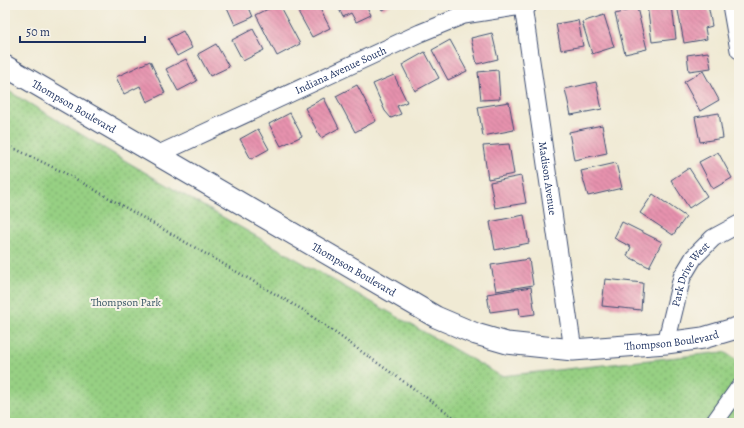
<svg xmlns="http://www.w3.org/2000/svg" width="744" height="428" font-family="Alegreya,serif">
<defs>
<pattern id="grass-dots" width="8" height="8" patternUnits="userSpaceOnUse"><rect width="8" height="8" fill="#97d083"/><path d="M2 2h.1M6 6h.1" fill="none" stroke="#7aa96e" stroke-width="1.8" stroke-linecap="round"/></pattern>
<pattern id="building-back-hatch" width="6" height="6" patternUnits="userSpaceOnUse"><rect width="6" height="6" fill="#e792ae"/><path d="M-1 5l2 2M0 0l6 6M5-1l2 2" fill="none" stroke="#ba7891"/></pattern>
</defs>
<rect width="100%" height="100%" fill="#f7f3e8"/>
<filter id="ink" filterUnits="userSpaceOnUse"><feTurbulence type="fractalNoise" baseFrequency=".025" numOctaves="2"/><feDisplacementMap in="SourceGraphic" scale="8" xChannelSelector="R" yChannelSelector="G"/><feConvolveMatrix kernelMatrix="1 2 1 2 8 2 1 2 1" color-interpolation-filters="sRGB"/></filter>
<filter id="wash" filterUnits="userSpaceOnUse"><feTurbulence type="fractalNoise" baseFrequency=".012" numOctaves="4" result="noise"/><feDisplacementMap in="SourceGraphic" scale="16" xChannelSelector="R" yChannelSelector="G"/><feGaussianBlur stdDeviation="0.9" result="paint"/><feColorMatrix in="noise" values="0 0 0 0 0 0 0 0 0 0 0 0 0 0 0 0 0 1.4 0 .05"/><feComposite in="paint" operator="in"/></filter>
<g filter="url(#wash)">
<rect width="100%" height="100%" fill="#f0ead4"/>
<polygon fill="url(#grass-dots)" stroke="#598070" points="5,89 156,179 501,376 724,352 739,362 739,423 5,423"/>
<g id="blocks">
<g fill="url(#building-back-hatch)">
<polygon points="226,5 248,5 253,17 235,25"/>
<polygon points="276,5 279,5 300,44 277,56 256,15"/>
<polygon points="301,5 318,5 330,28 312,37 296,8"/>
<polygon points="337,5 366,5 371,15 356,22 351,13 343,17"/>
<polygon points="380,5 391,5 382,10"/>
<polygon points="647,5 672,5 676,39 652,42"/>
<polygon points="677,5 708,5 712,26 705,28 707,39 684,43"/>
<polygon points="637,8 647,49 625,54 615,14"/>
<polygon points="604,15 614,47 592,54 582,22"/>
<polygon points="578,20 583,46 561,50 556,24"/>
<polygon points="253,29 264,50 243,61 232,40"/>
<polygon points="183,31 192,48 177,56 168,39"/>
<polygon points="492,33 498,59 477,64 471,38"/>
<polygon points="450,40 467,71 448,80 432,50"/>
<polygon points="216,44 229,67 210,76 198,54"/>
<polygon points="425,52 439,78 415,91 402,65"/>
<polygon points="708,52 711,68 689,71 687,55"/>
<polygon points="186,59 197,81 178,91 166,69"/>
<polygon points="150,61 165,93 147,102 140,86 124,94 116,77"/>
<polygon points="498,70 500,99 481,100 478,72"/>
<polygon points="703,71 719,100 700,111 684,82"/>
<polygon points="394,75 407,102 397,106 401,114 391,118 385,111 373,84"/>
<polygon points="596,82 602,109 571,115 565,89"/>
<polygon points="357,85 376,121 355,132 336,96"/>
<polygon points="324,98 339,128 321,138 305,108"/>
<polygon points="509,102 514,130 483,136 478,107"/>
<polygon points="290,113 302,136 281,146 269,124"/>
<polygon points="719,113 723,138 700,142 695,117"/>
<polygon points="602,125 607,153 574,160 569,132"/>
<polygon points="258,129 269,149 251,159 240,139"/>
<polygon points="509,144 514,174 488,179 483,146"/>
<polygon points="718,152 732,178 713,189 699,162"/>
<polygon points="616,163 622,188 588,196 581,171"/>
<polygon points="689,168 707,196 689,208 671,180"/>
<polygon points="521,176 526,203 495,208 490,182"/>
<polygon points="653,194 686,217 673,235 640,213"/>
<polygon points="524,215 529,243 495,250 490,222"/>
<polygon points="622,222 662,242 649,267 627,256 631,247 614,238"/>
<polygon points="529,259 533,285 496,291 491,265"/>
<polygon points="605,279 643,283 641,310 602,306"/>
<polygon points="531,287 535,314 520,316 519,308 490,312 487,294"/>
</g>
</g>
</g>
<g filter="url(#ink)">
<use href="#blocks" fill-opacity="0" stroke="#3b4b70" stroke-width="1"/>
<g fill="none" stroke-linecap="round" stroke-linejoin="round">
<g stroke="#3b4b70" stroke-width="19">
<g id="minor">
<polyline points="731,5 739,50"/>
<path id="s1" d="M 523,6 L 573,350"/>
<path id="s2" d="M 159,154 L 420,33 L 464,15 L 528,5"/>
<path id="s3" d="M 666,343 L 682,277 L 694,257 L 713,238 L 739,224"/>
<polyline points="714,423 739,388"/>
</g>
</g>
<g stroke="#3b4b70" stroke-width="23">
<g id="tertiary">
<path id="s4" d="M 5,66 L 436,317 L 476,334 L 507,343 L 573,350 L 666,343 L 703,338 L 737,328"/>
</g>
</g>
<polyline stroke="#3b4b70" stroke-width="2.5" stroke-dasharray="1 3" stroke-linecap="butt" points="5,144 69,175 303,310 462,423"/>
<use href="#minor" stroke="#fff" stroke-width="17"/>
<use href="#tertiary" stroke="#fff" stroke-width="21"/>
</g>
</g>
<g text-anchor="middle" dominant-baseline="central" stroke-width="4" stroke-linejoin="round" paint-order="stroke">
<g font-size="11" fill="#1b2f5e" stroke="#f7f3e8">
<text stroke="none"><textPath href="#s2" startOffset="200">Indiana Avenue South</textPath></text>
<text stroke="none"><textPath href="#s4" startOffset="80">Thompson Boulevard</textPath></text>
<text stroke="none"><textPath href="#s1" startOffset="174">Madison Avenue</textPath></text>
<text stroke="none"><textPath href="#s4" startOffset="404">Thompson Boulevard</textPath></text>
<text stroke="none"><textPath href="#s3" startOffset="74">Park Drive West</textPath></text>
<text stroke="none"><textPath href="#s4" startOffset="740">Thompson Boulevard</textPath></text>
</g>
<g font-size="11" fill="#3a5767" stroke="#f7f3e8">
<text x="126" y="302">Thompson Park</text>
</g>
</g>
<rect width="744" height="428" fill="none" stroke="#f7f3e8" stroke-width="20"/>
<path d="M20 36v6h125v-6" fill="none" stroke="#1b2f5e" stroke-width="2"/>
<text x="26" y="36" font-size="12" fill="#1b2f5e" stroke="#f7f3e8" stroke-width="3" paint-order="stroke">50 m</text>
</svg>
